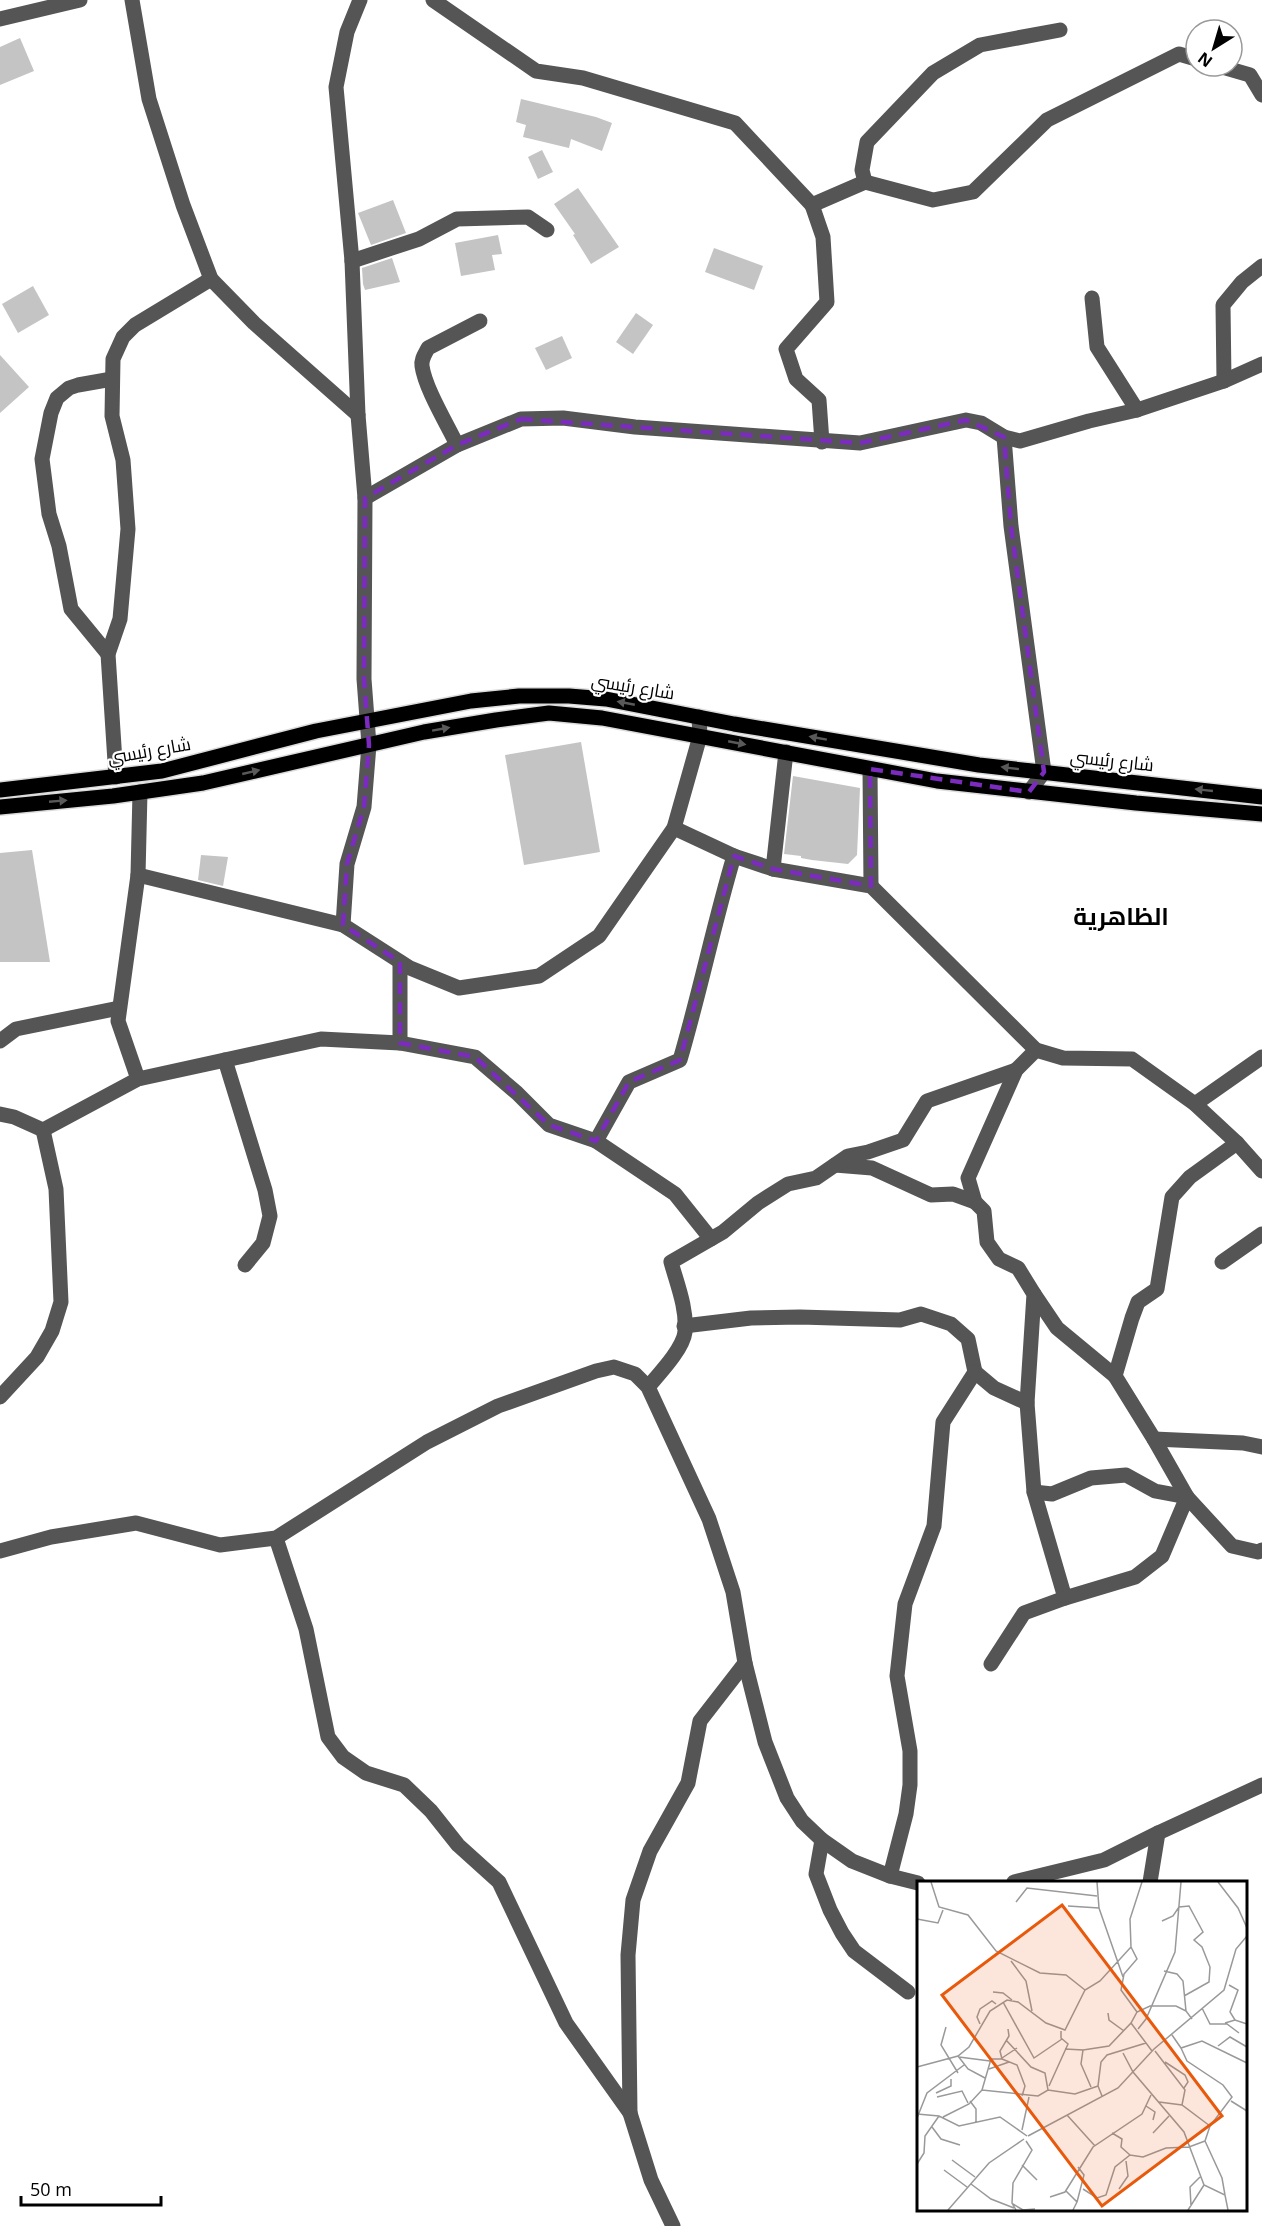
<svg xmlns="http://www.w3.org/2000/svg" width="1262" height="2226" font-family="'Open Sans',Cairo,sans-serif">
<rect width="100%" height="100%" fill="#fff"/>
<g fill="#c4c4c4">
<polygon points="20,38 34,71 0,85 0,47"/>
<polygon points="521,99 596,117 612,123 602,151 571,139 569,148 523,137 526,125 516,122"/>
<polygon points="542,150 553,172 538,179 528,157"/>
<polygon points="578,188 619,247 591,264 573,235 575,234 554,204"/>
<polygon points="393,200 406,233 371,245 358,213"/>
<polygon points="498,235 502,254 492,255 495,270 461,276 455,243"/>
<polygon points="714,248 763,266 754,290 705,272"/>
<polygon points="392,258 400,282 365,290 363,284 362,268"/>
<polygon points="33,286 49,315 18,333 2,304"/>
<polygon points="636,313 653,325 633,354 616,342"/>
<polygon points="562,336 572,358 546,370 535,348"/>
<polygon points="0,355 29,387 0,413"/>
<polygon points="581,742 600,852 524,865 505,755"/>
<polygon points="793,776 860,788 857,855 848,864 812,860 801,858 801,856 784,854"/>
<polygon points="32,850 50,962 0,962 0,853"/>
<polygon points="201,855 228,857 223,886 198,880"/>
</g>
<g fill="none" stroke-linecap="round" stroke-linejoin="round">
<g stroke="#dbdbdb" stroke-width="18">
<g id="major">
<polyline points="0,790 162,771 316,731 471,701 519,696 569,696 606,699 734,724 979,765 1262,797"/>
<polyline points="0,807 113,796 203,783 424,732 496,720 549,713 602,718 937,781 1136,803 1262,814"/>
</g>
</g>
<g stroke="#555" stroke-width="15">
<polyline points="132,0 149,99 183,205 211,279 254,323 358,415"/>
<polyline points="433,0 536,71 583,78 735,123 812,205 865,182 933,200 973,192 1047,120 1179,54 1196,59"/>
<polyline points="0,19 80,0"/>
<polyline points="1219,66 1250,75 1262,95"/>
<polyline points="865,182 862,170 867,142 933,73 980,45 1060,30"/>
<polyline points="812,205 823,237 827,302 786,349 796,379 819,400 822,442"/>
<polyline points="352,261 419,239 457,219 528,217 547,230"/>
<polyline points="1092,298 1097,347 1137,410"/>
<polyline points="1224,381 1223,305 1242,282 1262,266"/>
<polyline points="1004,437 1011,526 1044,772 1029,792"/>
<path d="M 457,445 C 447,424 425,388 422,366 C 421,359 425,354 428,348 L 480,321"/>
<polyline points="365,498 457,445 521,419 563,418 635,427 860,443 966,420 981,423 1004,437 1020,441 1089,421 1137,410 1224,381 1262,364"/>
<polyline points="108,654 71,609 59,546 49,514 42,459 51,413 57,398 69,388 78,385 112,379"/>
<polyline points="870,769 871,886"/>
<polyline points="116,777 108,654 120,619 128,529 123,460 112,416 113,359 123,337 135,325 211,279"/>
<polyline points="674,828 734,856 773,869 871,886 1036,1050 1063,1058 1132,1059 1195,1104 1237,1143 1262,1171"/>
<polyline points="773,869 786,752"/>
<polyline points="138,875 343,925 410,968 459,988 539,976 599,936 674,828 700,736 699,717"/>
<polyline points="343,925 347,864 364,807 369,745 364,679 365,498 358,415 352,261 336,87 347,32 360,0"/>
<polyline points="0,1041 16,1029 119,1008"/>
<polyline points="400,1043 400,962"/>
<polyline points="1036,1050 1016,1070 968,1178 975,1202 984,1211 987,1242 999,1259 1018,1268 1034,1294 1027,1403 1034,1492 1065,1598"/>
<polyline points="225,1060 265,1190 270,1216 263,1243 245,1265"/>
<polyline points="138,1079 118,1021 138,875 140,792"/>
<polyline points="1195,1104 1262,1057"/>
<polyline points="0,1114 14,1117 43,1130 138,1079 321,1039 400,1043 475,1057 517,1093 549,1125 596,1141"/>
<polyline points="835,1165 872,1168 931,1195 953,1194 975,1202"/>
<path d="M 711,1239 L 675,1194 L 596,1141 L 629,1082 L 680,1060 C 700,992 714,923 734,856"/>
<polyline points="1222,1262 1262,1234"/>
<polyline points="1034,1294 1057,1328 1115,1376"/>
<polyline points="684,1326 751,1318 800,1317 900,1320 921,1314 951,1324 968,1339 975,1372 943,1422 934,1526 905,1604 897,1676 910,1751 910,1785 906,1814 890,1876"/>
<polyline points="975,1372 994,1388 1027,1403"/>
<path d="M 648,1387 C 659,1374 683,1349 685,1332 C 687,1308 677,1284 671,1262 L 723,1232 L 758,1203 L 788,1184 L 816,1178 L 848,1156 L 868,1152 L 903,1140 L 927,1101 L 1016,1070"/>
<polyline points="0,1397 37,1357 52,1331 61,1302 56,1189 43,1130"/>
<polyline points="1154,1439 1243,1443 1262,1447"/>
<polyline points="1034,1492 1052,1494 1091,1478 1126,1475 1155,1491 1187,1497"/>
<polyline points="1187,1497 1154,1439 1115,1376 1132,1318 1138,1302 1157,1289 1172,1197 1190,1177 1237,1143"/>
<polyline points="276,1538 306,1629 328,1737 343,1757 366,1773 404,1785 431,1811 458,1845 499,1882 566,2023 630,2113 651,2180 673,2226"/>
<polyline points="0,1551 51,1537 136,1523 220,1545 276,1538 427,1442 498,1406 596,1371 614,1367 635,1374 648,1387 709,1519 733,1592 745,1663 765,1742 787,1798 802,1821 822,1840 852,1861 890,1876 918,1883"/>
<polyline points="991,1664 1024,1613 1065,1598 1135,1577 1162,1556 1187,1497 1232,1546 1258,1552 1262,1550"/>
<polyline points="822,1840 816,1874 830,1910 842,1933 854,1951 908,1992"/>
<polyline points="1014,1882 1104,1860 1158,1833 1262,1785"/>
<polyline points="1150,1882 1158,1833"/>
<polyline points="630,2113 628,1955 633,1900 650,1851 688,1783 700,1721 745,1663"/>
</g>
<use href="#major" stroke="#000" stroke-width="15"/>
</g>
<defs><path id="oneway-solid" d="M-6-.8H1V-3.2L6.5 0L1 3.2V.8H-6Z" transform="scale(1.5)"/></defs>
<g fill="#595959">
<use href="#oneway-solid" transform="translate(626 703) rotate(-169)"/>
<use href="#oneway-solid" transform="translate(441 729) rotate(-10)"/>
<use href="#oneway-solid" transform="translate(818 738) rotate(-170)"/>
<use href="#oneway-solid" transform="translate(737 743) rotate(11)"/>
<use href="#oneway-solid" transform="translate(1010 768) rotate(-173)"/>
<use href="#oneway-solid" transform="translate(251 772) rotate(-13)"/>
<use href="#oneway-solid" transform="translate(1204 790) rotate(-174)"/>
<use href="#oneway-solid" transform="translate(58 801) rotate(-5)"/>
</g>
<path fill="none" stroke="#7b2cbf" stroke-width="4.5" stroke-dasharray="12 8" stroke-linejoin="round" d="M 521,419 L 860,443 L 966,420 L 1004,437 L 1011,526 L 1044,772 L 1029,792 L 870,769 L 871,886 L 773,869 L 734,856 L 680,1060 L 629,1082 L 596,1141 L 549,1125 L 475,1057 L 400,1043 L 400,962 L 343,925 L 347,864 L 364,807 L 369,745 L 364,679 L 365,498 L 457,445 Z"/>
<g text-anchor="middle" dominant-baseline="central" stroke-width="4.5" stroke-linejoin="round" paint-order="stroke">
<g font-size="18" fill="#000" stroke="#fff">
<text transform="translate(633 686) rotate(9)">شارع رئيسي</text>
<text transform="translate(149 750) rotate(-10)">شارع رئيسي</text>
<text transform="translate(1112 760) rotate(6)">شارع رئيسي</text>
</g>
<g font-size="24" font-weight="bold" fill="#000" stroke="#fff">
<text x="1121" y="915">الظاهرية</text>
</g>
</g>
<g transform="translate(917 1881)">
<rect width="330" height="330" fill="#fff"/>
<path fill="none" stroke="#999" stroke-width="1.5" d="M 14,1 L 22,26 L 51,34 L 79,70 L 123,92 L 149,94 L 168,109M 180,1 L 182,27 L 206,96M 301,1 L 321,27 L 330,47M 99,21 L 110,7 L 180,15M 151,25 L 182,27M 0,38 L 21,42 L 26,29M 245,40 L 256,35 L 262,26 L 272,25 L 286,51 L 277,59 L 285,66 L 293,86 L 292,101 L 267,115M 214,66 L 220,78 L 207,93 L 204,109 L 220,131M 94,80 L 109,100 L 115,130M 247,90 L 260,93 L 266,100 L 269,130 L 275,138M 312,104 L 321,109 L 313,131 L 318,139M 76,111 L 86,112 L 95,119M 86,121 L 117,177 L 145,158M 285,127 L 293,143 L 310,143 L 322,152M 191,132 L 192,139 L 207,150M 214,142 L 235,170M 308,142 L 318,139 L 330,143M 63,143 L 60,136 L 63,128 L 75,120 L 79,123M 29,146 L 24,164 L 41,192M 221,148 L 229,138 L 258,71 L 264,1M 255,154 L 264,167 L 285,160 L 330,182M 89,159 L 114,186 L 128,192 L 131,209M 301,165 L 313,156 L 330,166M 264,167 L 270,180 L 306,204 L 315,216 L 293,245 L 288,260 L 305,297 L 308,314M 148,168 L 166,169 L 164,183 L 174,206M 166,169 L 192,165 L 214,142 L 220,131 L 233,125 L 259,125 L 269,130M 238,170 L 268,209 L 265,224M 206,172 L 216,191 L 267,251 L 287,304 L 308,314 L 311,329M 41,175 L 51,188 L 68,197M 42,176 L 73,180M 85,177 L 100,167M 85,178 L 100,184 L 108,205 L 105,215M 248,181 L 268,194 L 271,201 L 267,207M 0,186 L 41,175 L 52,166 L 73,130 L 90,119 L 101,121 L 129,142 L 148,149 L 168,109 L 183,100 L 214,66 L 213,38 L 225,1M 72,188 L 92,181M 132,205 L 151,163 L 144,157 L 144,150M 65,209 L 74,178 L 85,178 L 83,170 L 92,155 L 91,148M 19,212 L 34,205 L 34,198M 185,215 L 181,205 L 184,181 L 190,174 L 229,162M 20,216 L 45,210 L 51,222M 53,220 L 59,228 L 59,241M 314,220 L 330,230M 242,221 L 265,224 L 293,245M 229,225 L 238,231 L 236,239M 0,233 L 22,235 L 42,245 L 83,236 L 110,255M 150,234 L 178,265M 26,236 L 52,223 L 65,209 L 121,215 L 131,209 L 158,213 L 181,205M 0,237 L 10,212 L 47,184M 15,246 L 24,258 L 43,264M 105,249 L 112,216M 195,252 L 205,258 L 204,266 L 213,274M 236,252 L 252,235M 111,255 L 201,207 L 237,168 L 307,109 L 319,68 L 330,55M 35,279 L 58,296M 0,283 L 7,272 L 8,255 L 22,235M 105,284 L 120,299M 27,289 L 50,306M 54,303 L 74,318 L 97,327M 166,308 L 180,317 L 189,314 L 198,286 L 213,274 L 226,276 L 249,267 L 272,266 L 288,260M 202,308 L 211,295 L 209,280M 149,310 L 160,321 L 156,329M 133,316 L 148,311 L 176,266 L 225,233 L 234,214M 160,321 L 167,294 L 161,286M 96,323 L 106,329 L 118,328M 274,325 L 273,306 L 283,296M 31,329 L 72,282 L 107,258M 99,329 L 95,322 L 96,302 L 115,269 L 109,260M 271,329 L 287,304"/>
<path fill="#e8590c" fill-opacity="0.15" stroke="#e8590c" stroke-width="3" d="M 145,24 L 305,235 L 185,325 L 25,114 Z"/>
<rect width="330" height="330" fill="none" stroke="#000" stroke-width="3"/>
</g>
<g transform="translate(1214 48) rotate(217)"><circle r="28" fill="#ffffff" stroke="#999999" stroke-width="1.5"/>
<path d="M0-4.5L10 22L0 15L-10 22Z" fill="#000000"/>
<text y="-9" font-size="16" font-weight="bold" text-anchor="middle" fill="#000000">N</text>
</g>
<path d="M21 2196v9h140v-9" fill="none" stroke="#000000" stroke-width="3"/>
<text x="30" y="2196" font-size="18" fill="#000000" stroke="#ffffff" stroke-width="4.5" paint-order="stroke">50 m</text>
</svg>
